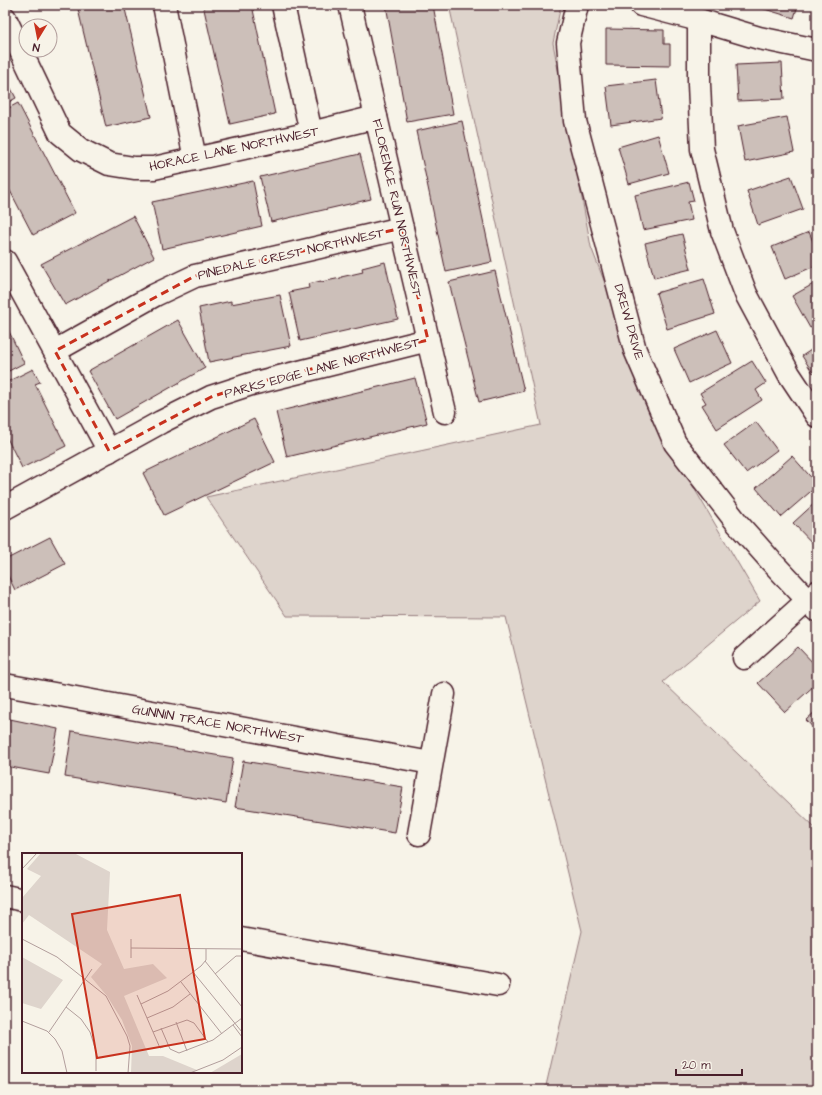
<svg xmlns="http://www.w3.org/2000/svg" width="822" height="1095" font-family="'Architects Daughter',sans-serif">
<rect width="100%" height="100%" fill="#f7f3e8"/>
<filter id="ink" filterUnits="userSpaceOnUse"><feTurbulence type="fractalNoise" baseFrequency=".025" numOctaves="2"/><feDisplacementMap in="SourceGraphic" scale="8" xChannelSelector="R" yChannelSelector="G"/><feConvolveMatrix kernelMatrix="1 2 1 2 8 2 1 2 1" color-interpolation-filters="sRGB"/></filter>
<g filter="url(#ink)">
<polygon fill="#ded4cc" stroke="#947a7c" points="449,5 561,5 553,43 591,247 666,440 760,601 663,682 817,830 817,1090 545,1090 582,931 506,617 287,616 206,497 541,425"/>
<g fill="#ccbfb9" stroke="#4a1f2b">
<polygon points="77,5 124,5 151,117 106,127"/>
<polygon points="203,5 252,5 275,114 230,124"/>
<polygon points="386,5 433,5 453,114 407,122"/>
<polygon points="758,5 798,5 794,18 758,7"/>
<polygon points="606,29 664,30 664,44 670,44 670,66 606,65"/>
<polygon points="782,63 784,99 738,101 736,65"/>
<polygon points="5,77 16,98 5,104"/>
<polygon points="656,80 661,118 611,125 606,86"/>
<polygon points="18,103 75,213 33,235 5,181 5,110"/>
<polygon points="787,117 794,152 745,162 738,126"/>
<polygon points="462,121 492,262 446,272 416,131"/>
<polygon points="658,135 669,173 629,184 618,147"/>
<polygon points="360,154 371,199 271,222 260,177"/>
<polygon points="791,176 803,209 758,225 747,191"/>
<polygon points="253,181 262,226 162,249 152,202"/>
<polygon points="689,182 694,201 688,202 692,220 643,230 635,195"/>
<polygon points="133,216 154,257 65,305 41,264"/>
<polygon points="809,232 817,251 817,265 785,279 772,247"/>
<polygon points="682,234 691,269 654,278 645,243"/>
<polygon points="385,262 398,319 300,341 289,292 309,288 308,284 321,281 321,282 341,278 341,277 363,272 362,268"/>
<polygon points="495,271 524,391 479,402 449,282"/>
<polygon points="704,279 715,314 667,329 656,293"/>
<polygon points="817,282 817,325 810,328 792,296"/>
<polygon points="280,295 291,346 209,362 199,308 231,301 231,304"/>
<polygon points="178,320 205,368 115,419 88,371"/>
<polygon points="5,323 24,363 5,373"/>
<polygon points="717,330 732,363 689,383 674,349"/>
<polygon points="817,346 817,370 813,373 802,356"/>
<polygon points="752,361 766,383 756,390 762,400 717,429 702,405 706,403 700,393"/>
<polygon points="33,369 40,382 35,384 66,446 22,468 5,434 5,383"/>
<polygon points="415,378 427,423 287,457 276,412"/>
<polygon points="254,419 275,462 164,515 143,473"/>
<polygon points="756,422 777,450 746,473 724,445"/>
<polygon points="792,456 817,484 817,486 781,517 756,488"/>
<polygon points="817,501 817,548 793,523"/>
<polygon points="50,537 65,564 15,590 5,570 5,560"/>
<polygon points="798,647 817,667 817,683 785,712 758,683"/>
<polygon points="817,710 817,732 806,720"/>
<polygon points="5,718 58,729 49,774 5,766"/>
<polygon points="72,731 233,758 226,803 65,777"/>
<polygon points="243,761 403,787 395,833 235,807"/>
</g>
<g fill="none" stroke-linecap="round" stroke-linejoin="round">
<g stroke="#4a1f2b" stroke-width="25">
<g id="minor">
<polyline points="164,5 195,159"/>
<polyline points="283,5 311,133"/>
<polyline points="350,5 428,340 445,412"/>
<polyline points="577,5 568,43 575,121 635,350 675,443 738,524 770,560 817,610"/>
<polyline points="641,5 699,20 759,38 817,50"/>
<polyline points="5,18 60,133 81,150 109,164 134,168 154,168 311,133 376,117"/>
<polyline points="699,20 699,84 702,149 722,231 746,294 789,374 817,416"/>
<polyline points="5,261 109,451"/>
<polyline points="55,351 155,295 195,276 402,228"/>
<polyline points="5,508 161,422 211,397 251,384 428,340"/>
<polyline points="744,658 817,592"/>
<polyline points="5,685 431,763"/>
<polyline points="419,834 444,694"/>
<polyline points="5,896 23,900"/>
<polyline points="241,939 498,985"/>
</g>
</g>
<use href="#minor" stroke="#f7f3e8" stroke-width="22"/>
</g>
</g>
<path fill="none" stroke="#c8321e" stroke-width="3" stroke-dasharray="8 5" stroke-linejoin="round" d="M 402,228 L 428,340 L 251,384 L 211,397 L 109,451 L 55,351 L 195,276 Z"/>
<g text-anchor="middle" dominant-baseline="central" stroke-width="4" stroke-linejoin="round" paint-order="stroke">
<g font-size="13" fill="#4a1f2b" stroke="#f7f3e8">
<text transform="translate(234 149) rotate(-12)">HORACE LANE NORTHWEST</text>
<text transform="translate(397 208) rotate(77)">FLORENCE RUN NORTHWEST</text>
<text transform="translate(291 254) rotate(-13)">PINEDALE CREST NORTHWEST</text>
<text transform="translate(629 322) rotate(74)">DREW DRIVE</text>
<text transform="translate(322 368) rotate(-15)">PARKS EDGE LANE NORTHWEST</text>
<text transform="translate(218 724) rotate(10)">GUNNIN TRACE NORTHWEST</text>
</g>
</g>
<g transform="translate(22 853)">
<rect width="220" height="220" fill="#f7f3e8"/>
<path d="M 19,0 L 52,0 L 88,19 L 85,77 L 102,116 L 131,111 L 145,125 L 102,143 L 127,203 L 141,203 L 175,217 L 168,220 L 109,220 L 110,193 L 100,167 L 85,143 L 69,124 L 80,111 L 7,62 L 0,71 L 0,45 L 19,23 L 5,16 ZM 0,104 L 41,127 L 19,156 L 0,150 ZM 220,201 L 220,220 L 188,220 Z" fill="#ded4cc"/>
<path fill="none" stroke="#b29e9c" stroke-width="1" d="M 0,16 L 15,0M 0,86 L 35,104 L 84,143 L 105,183 L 108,193 L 106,220M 109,95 L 220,96M 109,105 L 109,86M 183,108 L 220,154M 171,119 L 220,179M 193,121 L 214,103 L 220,103M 159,129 L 200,181M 115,142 L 138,195 L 146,192M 119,151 L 146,138 L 179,113 L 184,107 L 184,96M 44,154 L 59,166 L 68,179 L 74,198 L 74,218M 125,165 L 151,154 L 168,141M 0,168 L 25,178 L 33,186 L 40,198 L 45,220M 154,169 L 165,198M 211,172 L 220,184M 139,175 L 148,196 L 157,200 L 191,187 L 220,165M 27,179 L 70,116M 131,179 L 165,167 L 172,170 L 186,189M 53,220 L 89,220M 168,220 L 201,207 L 220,194"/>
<path fill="#c8321e" fill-opacity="0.15" stroke="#c8321e" stroke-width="2" d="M 158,42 L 183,186 L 75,205 L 50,61 Z"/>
<rect width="220" height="220" fill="none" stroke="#4a1f2b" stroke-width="2"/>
</g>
<rect width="822" height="1095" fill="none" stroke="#f7f3e8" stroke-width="20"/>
<rect x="10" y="10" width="802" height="1075" fill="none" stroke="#4a1f2b" stroke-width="1.5" filter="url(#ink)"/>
<g transform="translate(38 38) rotate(190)"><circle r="19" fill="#f7f3e8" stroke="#b29e9c"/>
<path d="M0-3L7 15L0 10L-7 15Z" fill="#c8321e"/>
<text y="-6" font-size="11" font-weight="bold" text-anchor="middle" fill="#4a1f2b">N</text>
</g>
<path d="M676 1069v6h66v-6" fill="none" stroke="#4a1f2b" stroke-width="2"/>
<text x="682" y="1069" font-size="12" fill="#4a1f2b" stroke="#f7f3e8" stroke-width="3" paint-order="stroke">20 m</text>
</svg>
